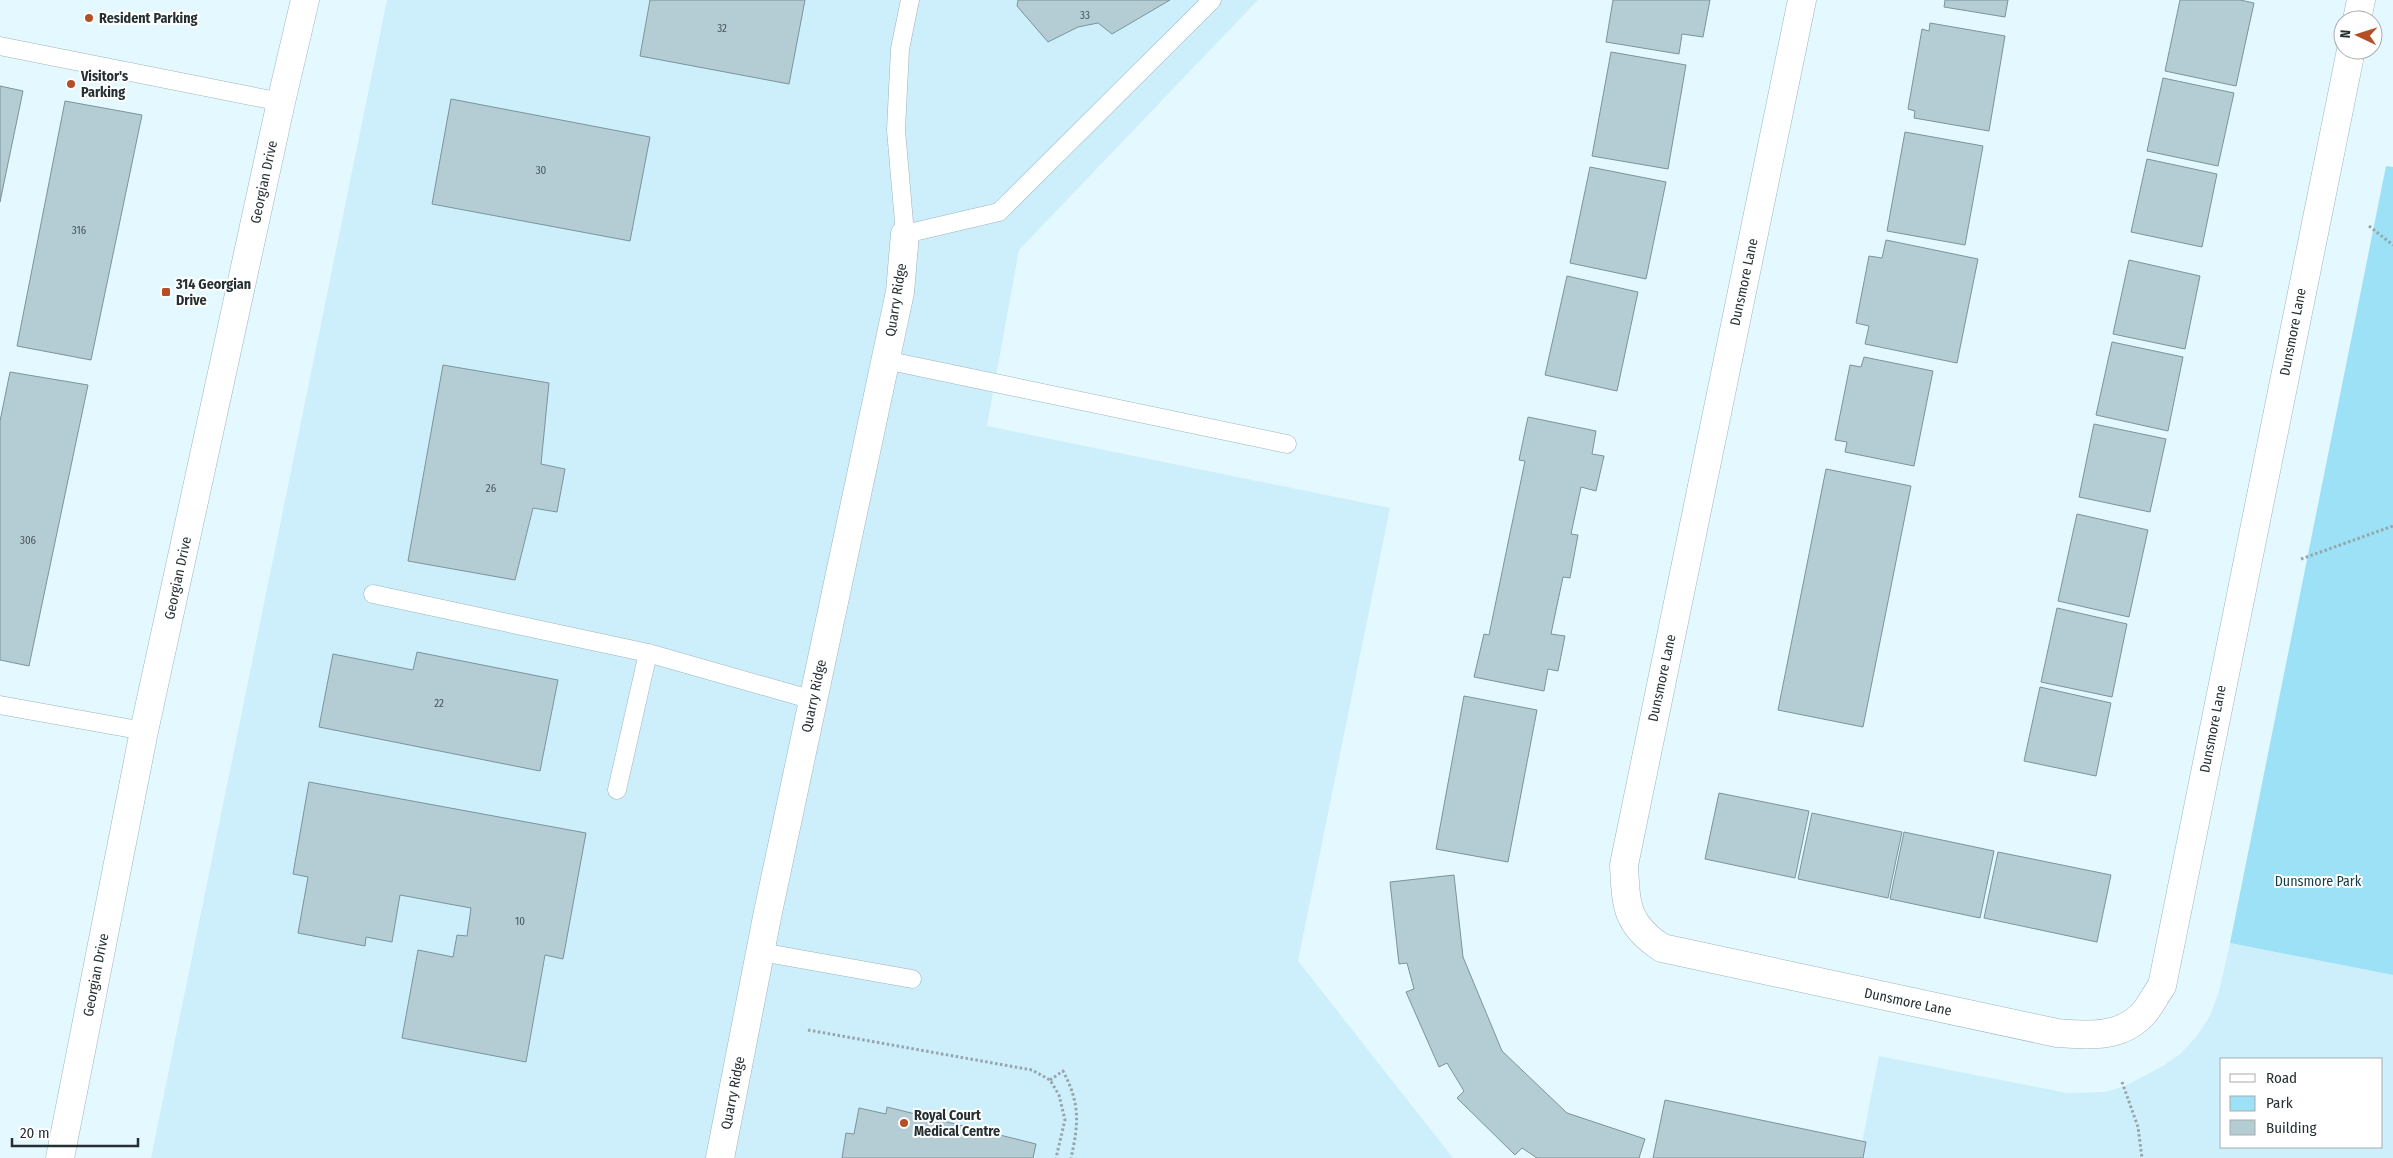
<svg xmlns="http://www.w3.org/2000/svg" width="2393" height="1158" font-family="'Fira Sans Condensed',sans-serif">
<rect width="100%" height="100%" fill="#e4f8ff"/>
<g fill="#cdeffb" fill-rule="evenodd">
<polygon points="387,0 1258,0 1019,250 987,426 1390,508 1298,961 1453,1158 151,1158"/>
<path d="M 2230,943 L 2393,975 L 2393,1158 L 1859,1158 L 1879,1056 L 2067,1093 L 2105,1092 L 2125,1086 L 2163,1066 L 2180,1054 L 2197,1036 L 2210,1016 L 2219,991 ZM 2222,1059 L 2382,1059 L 2382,1147 L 2222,1147 Z"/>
</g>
<polygon fill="#9de1f7" points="2386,166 2393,167 2393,975 2230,943"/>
<g fill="#b4cdd5" stroke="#7b939b">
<polygon points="650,0 805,0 789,84 640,56"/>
<polygon points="1018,0 1170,0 1112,34 1098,23 1078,27 1048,42 1017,6"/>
<polygon points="1613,0 1710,0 1703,37 1682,34 1679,54 1606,42"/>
<polygon points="1945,0 2008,0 2005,17 1944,7"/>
<polygon points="2180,0 2240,0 2254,3 2236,86 2165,71"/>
<polygon points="1930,23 2005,36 1989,131 1914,118 1915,111 1908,109 1922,29 1929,31"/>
<polygon points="1611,52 1686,65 1668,169 1592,156"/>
<polygon points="2163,78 2234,93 2218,166 2147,151"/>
<polygon points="0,86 23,91 0,202"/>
<polygon points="451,99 650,137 630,241 432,204"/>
<polygon points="65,101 142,115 91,360 17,346"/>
<polygon points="1905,132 1983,146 1965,245 1887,231"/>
<polygon points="2147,159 2217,174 2202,247 2131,232"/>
<polygon points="1590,167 1666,182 1646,279 1570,263"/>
<polygon points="1886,240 1978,259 1957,363 1865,344 1869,326 1856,323 1869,256 1882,258"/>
<polygon points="2129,260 2200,276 2185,349 2113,334"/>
<polygon points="1567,276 1638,292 1617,391 1545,375"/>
<polygon points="2112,342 2183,357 2168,431 2096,415"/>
<polygon points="1864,357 1933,371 1914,466 1845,452 1847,442 1835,440 1850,365 1861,367"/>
<polygon points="443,365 549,383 541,464 565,469 557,512 533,508 515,580 408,561"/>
<polygon points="10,372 88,385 29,666 0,660 0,421"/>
<polygon points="1528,417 1596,431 1592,454 1604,456 1596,491 1581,487 1571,534 1578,535 1570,578 1563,577 1551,634 1565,636 1558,671 1548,669 1544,691 1474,677 1484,634 1489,635 1525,461 1519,460"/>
<polygon points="2094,424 2166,439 2150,512 2079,497"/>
<polygon points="1826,469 1911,486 1863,727 1778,710"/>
<polygon points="2077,514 2148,530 2129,617 2058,601"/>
<polygon points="2057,608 2127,624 2112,697 2041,682"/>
<polygon points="417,652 558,680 540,771 319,727 333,654 413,670"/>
<polygon points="2040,687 2111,703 2096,776 2024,761"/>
<polygon points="1464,696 1537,710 1508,862 1436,849"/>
<polygon points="309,782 586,833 563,959 545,955 526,1062 402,1038 418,950 453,957 457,935 467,936 471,908 400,895 392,942 366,937 365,946 298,933 308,877 293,874"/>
<polygon points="1719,793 1809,811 1795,878 1705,859"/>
<polygon points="1812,813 1902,832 1888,898 1798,879"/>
<polygon points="1904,832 1994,851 1980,918 1890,899"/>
<polygon points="1998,852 2111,875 2097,942 1984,918"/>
<polygon points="1454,875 1463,957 1502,1051 1567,1113 1645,1139 1639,1158 1537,1158 1522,1148 1515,1155 1457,1098 1464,1091 1447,1063 1439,1067 1406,992 1414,989 1407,963 1399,964 1390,882"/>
<polygon points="1665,1100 1866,1142 1863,1158 1653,1158"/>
<polygon points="887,1107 1036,1144 1033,1158 842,1158 846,1133 854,1134 859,1108 886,1114"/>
</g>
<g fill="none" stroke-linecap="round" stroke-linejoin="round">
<g stroke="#9bb4bc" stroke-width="19">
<g id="service">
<polyline points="910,0 900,49 896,130 905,234 999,212 1212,0"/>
<polyline points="0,46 281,102"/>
<polyline points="885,360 1287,444"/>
<polyline points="373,594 648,653 813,700"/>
<polyline points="0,705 144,731"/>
<polyline points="617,790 648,653"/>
<polyline points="761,952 912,979"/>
</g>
</g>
<g stroke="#9bb4bc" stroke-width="29">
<g id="minor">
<path d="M 1802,0 L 1624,865 C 1626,906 1626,924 1662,948 L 2057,1033 C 2086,1035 2119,1039 2142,1015 C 2150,1007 2155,995 2162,986 L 2351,50"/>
<polyline points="2357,20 2361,0"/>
<polyline points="720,1158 768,912 900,292 905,234"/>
</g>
</g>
<g stroke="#9bb4bc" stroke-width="29">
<polyline id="secondary" points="60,1158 144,731 281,102 305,0"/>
</g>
<g stroke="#95a5aa" stroke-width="3" stroke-dasharray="2.5 2.5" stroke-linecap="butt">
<polyline points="2369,226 2393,245"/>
<polyline points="2301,559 2393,526"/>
<polyline points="808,1030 1032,1070 1050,1080 1059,1095 1065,1120 1056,1158"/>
<path d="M 1050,1080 L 1063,1071 C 1080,1103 1079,1123 1071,1158"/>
<polyline points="2122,1082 2138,1127 2142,1158"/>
</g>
<use href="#service" stroke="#fff" stroke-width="18"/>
<use href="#minor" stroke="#fff" stroke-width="28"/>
<use href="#secondary" stroke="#fff" stroke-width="28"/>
</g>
<g fill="#b54f25" stroke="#fff" stroke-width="2">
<circle cx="89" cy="18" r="5"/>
<circle cx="71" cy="84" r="5"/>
<rect x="161" y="287" width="10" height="10" rx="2.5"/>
<circle cx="904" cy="1123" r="5"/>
</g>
<g text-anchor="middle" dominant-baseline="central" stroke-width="4" stroke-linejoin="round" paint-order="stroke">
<g font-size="11" fill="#4a575c">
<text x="1085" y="15">33</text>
<text x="722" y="28">32</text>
<text x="541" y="170">30</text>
<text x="79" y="230">316</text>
<text x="491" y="488">26</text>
<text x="28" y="540">306</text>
<text x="439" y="703">22</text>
<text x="520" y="921">10</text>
</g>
<g font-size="14" font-weight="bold" fill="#263033" stroke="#fff" text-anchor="start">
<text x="99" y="18">Resident Parking</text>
<text x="81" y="76">Visitor's<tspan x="81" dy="16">Parking</tspan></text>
<text x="176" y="284">314 Georgian<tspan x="176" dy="16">Drive</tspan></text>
<text x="914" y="1115">Royal Court<tspan x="914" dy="16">Medical Centre</tspan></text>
</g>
<g font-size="14" fill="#263033" stroke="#fff">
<text transform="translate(264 182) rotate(-78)">Georgian Drive</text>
<text transform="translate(1744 282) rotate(-78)">Dunsmore Lane</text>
<text transform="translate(896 300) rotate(-81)">Quarry Ridge</text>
<text transform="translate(2293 332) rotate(-79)">Dunsmore Lane</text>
<text transform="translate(178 578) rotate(-78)">Georgian Drive</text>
<text transform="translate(1662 678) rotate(-78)">Dunsmore Lane</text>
<text transform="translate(814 696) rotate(-78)">Quarry Ridge</text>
<text transform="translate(2213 729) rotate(-79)">Dunsmore Lane</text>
<text transform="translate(96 975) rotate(-79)">Georgian Drive</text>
<text transform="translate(1908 1002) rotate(12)">Dunsmore Lane</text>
<text transform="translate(733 1093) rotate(-79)">Quarry Ridge</text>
</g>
<g font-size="14" fill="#133d49" stroke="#fff">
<text x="2318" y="881">Dunsmore Park</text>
</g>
</g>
<rect x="2220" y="1058" width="162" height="90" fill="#ffffff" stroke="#a8acad"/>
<rect x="2230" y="1074" width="25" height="8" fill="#ffffff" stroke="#a8acad"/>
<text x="2266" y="1083" font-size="15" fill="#263033">Road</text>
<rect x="2230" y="1096" width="25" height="15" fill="#9de1f7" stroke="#a8acad"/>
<text x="2266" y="1108" font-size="15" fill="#263033">Park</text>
<rect x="2230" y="1120" width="25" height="15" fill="#b4cdd5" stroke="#a8acad"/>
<text x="2266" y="1133" font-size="15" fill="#263033">Building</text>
<g transform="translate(2358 35) rotate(274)"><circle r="24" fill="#ffffff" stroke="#a8acad"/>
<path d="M0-4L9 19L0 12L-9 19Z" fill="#b54f25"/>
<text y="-8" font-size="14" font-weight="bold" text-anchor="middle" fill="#263033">N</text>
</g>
<path d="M12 1138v8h126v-8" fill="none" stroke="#263033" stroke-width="2.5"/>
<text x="20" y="1138" font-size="15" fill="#263033" stroke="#ffffff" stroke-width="4" paint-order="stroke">20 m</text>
</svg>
